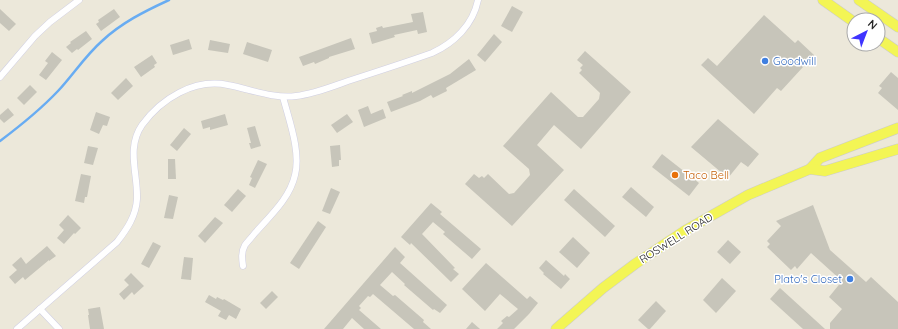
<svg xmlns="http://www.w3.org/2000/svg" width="898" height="329" font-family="Quicksand,sans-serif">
<rect width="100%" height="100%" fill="#ece8da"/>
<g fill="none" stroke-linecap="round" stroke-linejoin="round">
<path stroke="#68acf2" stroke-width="2.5" d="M 0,141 C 20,126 40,110 58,91 C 73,75 85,56 102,41 C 121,23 145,11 169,0"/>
</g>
<g fill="#c7c5ba">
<polygon points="512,6 523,12 512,32 501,26"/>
<polygon points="0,9 16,24 9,31 0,23"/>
<polygon points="114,9 120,17 101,31 96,24 99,22 98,20"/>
<polygon points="423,12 427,32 418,34 417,30 394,35 395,37 372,44 369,33 377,31 376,28 382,26 383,28 413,22 411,14"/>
<polygon points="764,15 795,43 798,40 814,55 781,91 777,88 754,114 701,65 708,58 717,66"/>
<polygon points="86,31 92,39 78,50 77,49 72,53 66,47 71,43 70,42"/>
<polygon points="494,34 502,42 485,62 477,55"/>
<polygon points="351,38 355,49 329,57 329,58 315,64 314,62 303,66 299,57"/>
<polygon points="189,39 192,49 173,55 170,45"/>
<polygon points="210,40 230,44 228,53 208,50"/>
<polygon points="247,42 272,50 268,62 243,54"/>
<polygon points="585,51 631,92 581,149 554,125 537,145 564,170 512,226 465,184 474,174 479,178 482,176 484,178 488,174 509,194 514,193 530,175 529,169 503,146 551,92 578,117 583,117 599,99 600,93 579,73 582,70 580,68 583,65 577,60"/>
<polygon points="52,52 62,60 46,80 39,75 48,63 45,61"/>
<polygon points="152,55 157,63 154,65 155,67 141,77 134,67"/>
<polygon points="469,59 476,70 446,88 447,91 433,98 431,95 420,101 391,112 387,102 403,96 402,95 412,91 412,93 450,74"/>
<polygon points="891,72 898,78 898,110 878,93 882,88 879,86"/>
<polygon points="126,78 133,86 118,100 111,93"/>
<polygon points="30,85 37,92 24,105 17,98"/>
<polygon points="368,106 371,114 383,109 386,118 364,127 358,110"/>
<polygon points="8,108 14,115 4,123 0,119 0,115"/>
<polygon points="96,112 110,117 107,126 103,125 99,134 90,130"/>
<polygon points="225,114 228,125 210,130 210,127 203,129 201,121"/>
<polygon points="347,114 353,122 337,133 331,125"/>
<polygon points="718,119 759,154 748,167 741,162 728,178 691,147"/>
<polygon points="255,126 261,146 251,149 249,143 251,143 247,128"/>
<polygon points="184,128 191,134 177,151 170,145"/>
<polygon points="340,145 341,160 339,160 339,166 332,167 330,146"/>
<polygon points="88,146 98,148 93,165 84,163"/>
<polygon points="662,154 699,183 689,196 652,167"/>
<polygon points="168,159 175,159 176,179 168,179"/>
<polygon points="258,160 267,164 255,188 249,185 252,178 250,177"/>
<polygon points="81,174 91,176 87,197 85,197 84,203 75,201"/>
<polygon points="631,187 654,207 646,217 622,197"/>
<polygon points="331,188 340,192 330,214 322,211"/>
<polygon points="238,189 246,196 232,212 224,205"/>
<polygon points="574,189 615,226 605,237 564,200"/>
<polygon points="169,195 178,197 173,219 164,218"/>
<polygon points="431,203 442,212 440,214 481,249 472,259 443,234 445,232 433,222 422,234 455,268 453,269 459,274 451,282 411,243 410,245 401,237"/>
<polygon points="813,205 830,250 866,282 871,277 898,302 898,329 830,329 830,323 842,309 829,297 842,281 811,253 797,269 795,266 791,270 767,247 770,244 767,241 781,226 776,221"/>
<polygon points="68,215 81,228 75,234 74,233 64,244 57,238 64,230 59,225"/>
<polygon points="215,217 223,223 205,243 198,236"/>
<polygon points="318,221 326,227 299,269 290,263"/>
<polygon points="573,237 590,253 577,268 559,252"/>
<polygon points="728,240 741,252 730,264 717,252"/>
<polygon points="153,242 161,246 149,268 141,264"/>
<polygon points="47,246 56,256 49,261 49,260 25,280 23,277 15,284 9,277 17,270 12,265 21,257 26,264"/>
<polygon points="395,247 405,257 400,263 447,305 440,313 434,309 433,310 404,285 405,284 392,272 380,285 393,296 395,295 424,320 423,322 431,329 414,329 373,294 370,297 368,296 359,306 361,308 359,310 381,329 364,329 352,318 343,329 324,329"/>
<polygon points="184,257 193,258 191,280 181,279"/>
<polygon points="546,260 564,276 565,274 570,279 561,289 543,274 544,273 539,268"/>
<polygon points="486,263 527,299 530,296 538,303 529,314 514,329 497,329 503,323 501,321 507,316 509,317 518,309 500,294 485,311 462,289"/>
<polygon points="131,273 144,286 134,295 132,292 124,300 119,294 129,285 124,280"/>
<polygon points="722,278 736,291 716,313 703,300"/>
<polygon points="780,288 825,329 803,329 770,299"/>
<polygon points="272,291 278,297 266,309 260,303"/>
<polygon points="209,295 216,299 217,297 223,300 224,299 241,309 236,319 229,315 226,320 218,316 221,311 205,302"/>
<polygon points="656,301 666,311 650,329 648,329 638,320"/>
<polygon points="100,307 104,329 90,329 88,315 89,315 88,309"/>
<polygon points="472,322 480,329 466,329"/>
</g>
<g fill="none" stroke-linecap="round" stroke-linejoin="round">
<g stroke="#d0cfe3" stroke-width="7">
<g id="street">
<polyline points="0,77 35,36 50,22 79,0"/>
<path d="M 243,266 C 242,259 241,252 245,245 C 248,241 252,237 255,233 C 270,216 290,198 295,175 C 301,152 289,120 283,97"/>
<polyline points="40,309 59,329"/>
<path d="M 17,329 L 117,242 C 127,229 136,216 137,199 C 138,174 126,148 142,125 C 161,99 194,78 228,85 C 250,89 273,99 296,96 C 314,94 331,87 348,81 C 376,72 404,63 432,53 C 454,43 473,25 478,0"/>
</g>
</g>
<g stroke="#ccc" stroke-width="11">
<g id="primary">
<polyline points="823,0 854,22"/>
<polyline points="859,0 898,27"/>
<polyline points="878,38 898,52"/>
<polyline points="810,169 820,158 898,128"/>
<polyline points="556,329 603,288 635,264 686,230 748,195 810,169 825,171 898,149"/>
</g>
</g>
<use href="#street" stroke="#fff" stroke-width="6"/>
<use href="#primary" stroke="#f3f555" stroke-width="10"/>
</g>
<g fill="#3f7fe0" stroke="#fff" stroke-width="1.5">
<circle cx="765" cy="61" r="4"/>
<circle cx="850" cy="279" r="4"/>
</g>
<circle fill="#e8710a" stroke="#fff" stroke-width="1.5" cx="675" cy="175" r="4"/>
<g text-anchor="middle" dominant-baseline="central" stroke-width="3" stroke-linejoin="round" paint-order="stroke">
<g font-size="11" fill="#366cbe" stroke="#fff" text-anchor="start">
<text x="773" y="61">Goodwill</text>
<text x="842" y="279" text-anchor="end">Plato's Closet</text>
</g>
<g font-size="11" fill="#c56008" stroke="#fff" text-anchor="start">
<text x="683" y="175">Taco Bell</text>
</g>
<g font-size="11" fill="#292929" stroke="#fff">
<text transform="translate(676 238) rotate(-32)">ROSWELL ROAD</text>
</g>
</g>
<g transform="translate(866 32) rotate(42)"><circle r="19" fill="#ffffff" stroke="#a9a9a9"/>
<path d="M0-3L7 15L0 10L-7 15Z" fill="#3f34ff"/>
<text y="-6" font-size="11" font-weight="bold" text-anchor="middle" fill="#292929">N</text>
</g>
</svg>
